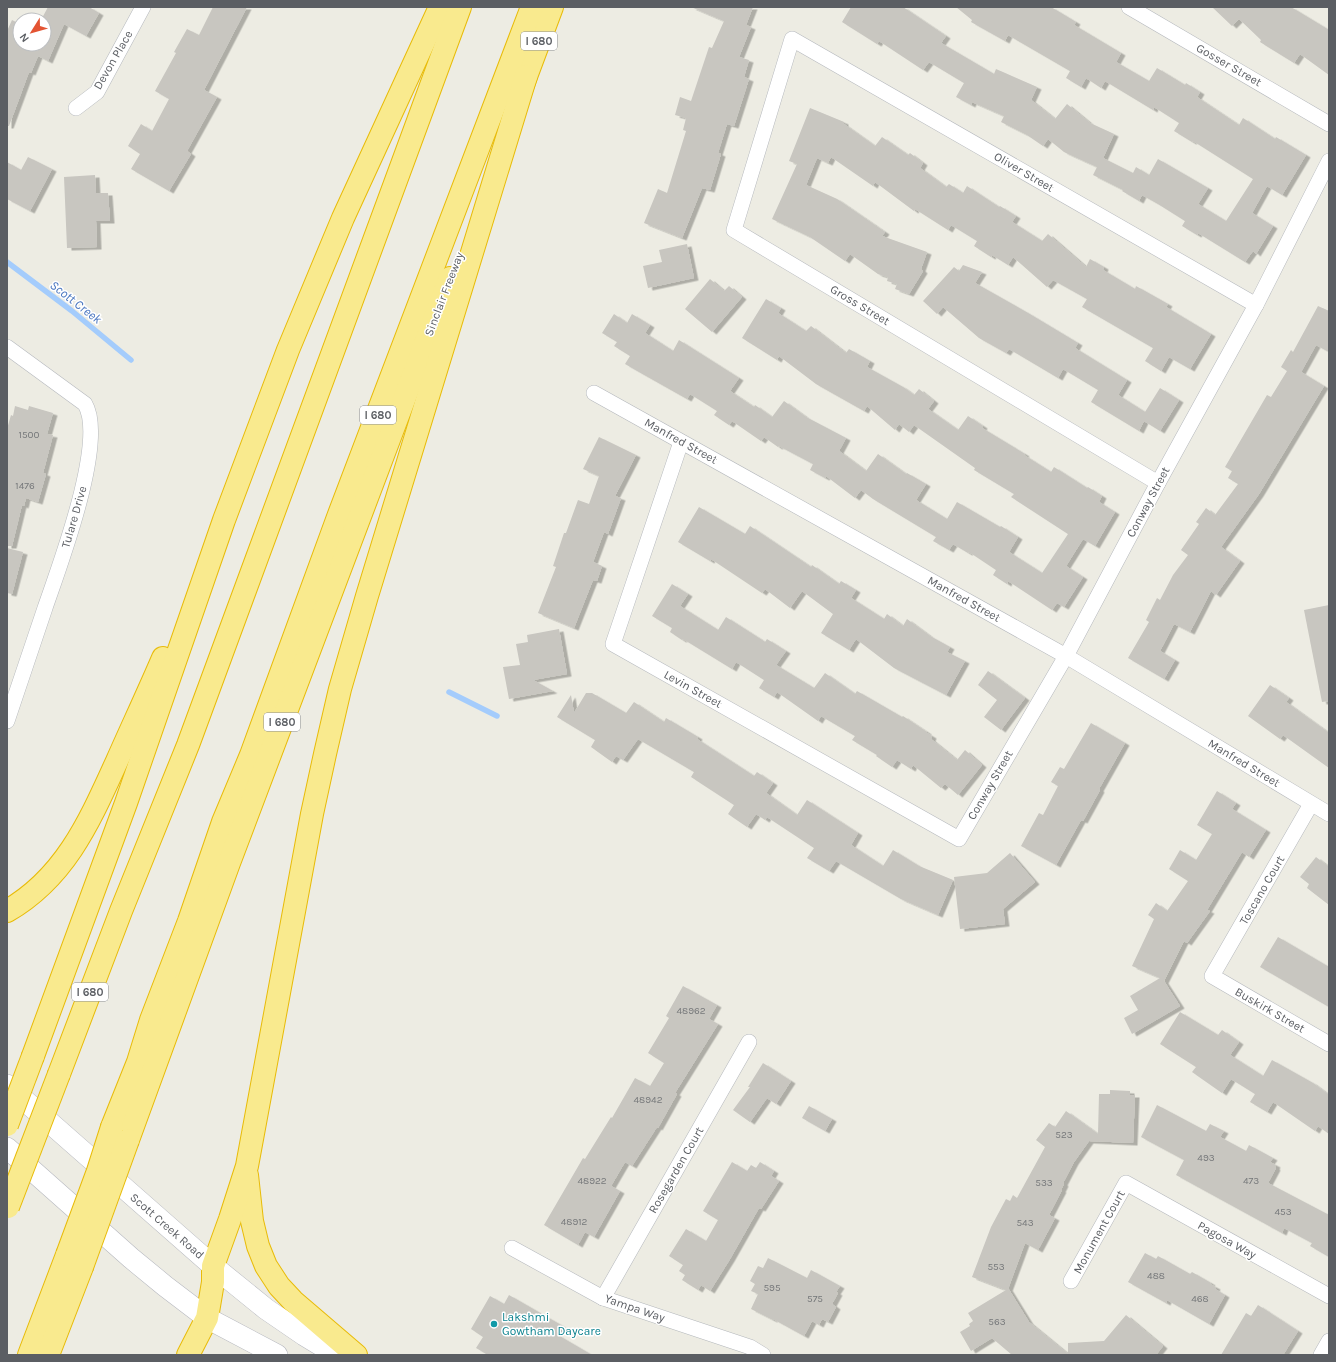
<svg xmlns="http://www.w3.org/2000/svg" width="1336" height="1362" font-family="Karla,sans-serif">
<defs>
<filter id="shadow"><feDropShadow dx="4.5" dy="2.5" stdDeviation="0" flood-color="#0004"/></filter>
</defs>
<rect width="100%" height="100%" fill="#edece3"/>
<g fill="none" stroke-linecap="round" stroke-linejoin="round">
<g stroke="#a4ccfc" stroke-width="5.5">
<polyline points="7,262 72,311 131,360"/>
<polyline points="449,692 497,716"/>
</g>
</g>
<g fill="#c8c6c0" filter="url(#shadow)">
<polygon points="48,7 89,7 99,13 86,36 64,24 48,61 38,56 31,73 29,72 9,126 7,126 7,31 12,20 20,24 20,44 44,44 44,20 41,20"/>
<polygon points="213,7 247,7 204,90 217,97 187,151 191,154 169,191 131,169 140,154 128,146 141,124 152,131 169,99 155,91 176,53 174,52 187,29 199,35"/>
<polygon points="691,7 753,7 746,25 751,27 739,57 749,60 744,77 749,79 734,126 727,124 718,153 721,154 710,190 702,188 682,238 644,223 658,189 667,193 686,131 683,130 686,118 675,115 680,97 691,101 709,47 712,48 724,21"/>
<polygon points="851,7 903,7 946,36 941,43 994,74 996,69 1037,87 1031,100 1055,119 1067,104 1090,123 1114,134 1103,158 1133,173 1136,167 1149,175 1158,159 1208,188 1198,204 1226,221 1253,179 1193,141 1192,142 1174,131 1179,123 1154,107 1153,110 1105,81 1101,88 1086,78 1081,87 1066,78 1070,71 1008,35 1005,41 971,22 972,20 956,7 1051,7 1076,22 1074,25 1121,53 1116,62 1149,81 1157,68 1185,85 1186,83 1200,92 1197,97 1239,125 1243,118 1275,139 1276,137 1306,155 1282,195 1267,186 1252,213 1273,226 1256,254 1253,251 1245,262 1198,233 1197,235 1182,226 1185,221 1158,204 1142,195 1139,201 1122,191 1123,190 1093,175 1097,167 1064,152 1048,139 1043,146 1027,135 1001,122 1004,116 972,102 971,105 956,97 964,83 929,62 923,70 879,41 877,44 842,22"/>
<polygon points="1212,7 1291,7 1329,30 1329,75 1300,54 1294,63 1260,42 1261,40 1239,19 1232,26"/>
<polygon points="810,108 844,122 844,124 875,146 882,137 908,155 910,153 923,163 920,168 946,187 949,184 963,193 967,186 999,207 1000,206 1016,216 1012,222 1042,241 1048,234 1086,267 1090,259 1104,267 1103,270 1135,289 1136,286 1168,304 1166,307 1211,334 1190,369 1169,357 1161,371 1145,361 1153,348 1082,307 1087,299 1053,280 1047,287 1013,257 1008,265 992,255 991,257 974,246 977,241 951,225 948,230 915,209 914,211 875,182 873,186 831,157 828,163 817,158 806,185 837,199 885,232 882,236 927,252 921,269 923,271 909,294 895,289 897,284 887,281 888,277 878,274 850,254 845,261 810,237 772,219 797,164 789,161"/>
<polygon points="28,157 52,169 30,211 7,199 7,162 21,170"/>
<polygon points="95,175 96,193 108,193 110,221 96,221 97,247 67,248 64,177"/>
<polygon points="687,244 694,278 648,288 643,266 662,262 659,250"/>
<polygon points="963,265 982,272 975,283 1028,313 1078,343 1075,348 1127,380 1118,395 1145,412 1160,388 1179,400 1160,431 1144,421 1139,431 1091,402 1098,390 1063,369 1058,378 1009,349 1006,353 979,338 943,307 937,314 923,301 954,267 959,271"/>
<polygon points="710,279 724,291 729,286 742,297 712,332 685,309"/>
<polygon points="766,299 781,308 778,313 806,331 811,326 846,353 849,349 870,361 867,367 903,387 914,395 919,389 934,401 928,409 958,430 968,416 983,426 982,428 1025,454 1024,455 1051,472 1054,467 1087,488 1088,487 1102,496 1099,502 1115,512 1095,546 1083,539 1066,566 1083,577 1064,607 1057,603 1052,610 1008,581 1007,584 993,575 996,570 969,552 968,553 953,544 949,550 933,541 936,537 873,499 861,490 855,498 826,476 825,478 810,470 813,464 779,446 778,447 764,437 761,441 732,421 729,425 714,415 717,411 690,394 687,399 639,372 625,364 630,356 614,346 617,342 602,333 614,314 627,323 632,314 650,325 645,333 673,351 679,340 739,378 730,391 754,407 755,405 772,417 784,401 806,417 846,438 839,451 866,471 878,454 906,474 907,473 926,484 916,500 947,519 957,502 1000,527 1001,526 1018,537 1009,552 1042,573 1068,534 1011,497 1014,494 974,470 975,468 914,425 909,432 899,424 895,430 867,406 864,411 816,384 779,356 777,360 742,338"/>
<polygon points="1318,306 1329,311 1329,352 1316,345 1301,372 1324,386 1259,494 1221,547 1240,561 1216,595 1211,591 1190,632 1174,624 1160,651 1175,660 1164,679 1128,658 1149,622 1146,620 1157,598 1160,600 1173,575 1188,555 1181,550 1199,524 1196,522 1206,508 1215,515 1238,484 1228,478 1232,471 1225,467 1267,395 1271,397 1287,371 1281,367 1291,350 1293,352"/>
<polygon points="15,406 28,410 29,406 53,413 47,434 53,435 43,473 46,474 38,502 26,498 24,506 22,505 12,546 7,546 7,429 11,415 13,416"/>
<polygon points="599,437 636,455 615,496 621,498 608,534 604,532 593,562 602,566 597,581 593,580 574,628 538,613 556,567 553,566 564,533 566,533 578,500 589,504 599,476 583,469"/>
<polygon points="699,507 745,534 750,526 811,567 812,565 839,584 841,581 856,590 851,598 884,619 887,614 903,626 907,619 930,636 950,647 947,652 965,661 946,695 894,668 856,639 849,650 821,633 833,614 802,591 790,608 765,589 762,593 711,559 710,561 678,542"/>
<polygon points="7,548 23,552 12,594 7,593"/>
<polygon points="672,584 688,594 680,606 718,630 726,617 765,642 767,639 786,651 776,665 814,688 825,673 855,694 857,691 902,717 903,716 927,732 927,733 932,736 931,739 957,760 965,750 982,765 958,795 945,784 941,788 913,765 911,769 897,760 892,767 876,756 877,755 852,740 855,736 821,716 818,721 777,692 774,697 759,688 764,680 736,662 732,669 683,639 682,640 670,632 672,628 652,616"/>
<polygon points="1329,605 1329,701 1322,702 1304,610"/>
<polygon points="559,629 567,674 533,680 553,691 509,699 503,667 520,665 516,644 528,642 527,635"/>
<polygon points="988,671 1025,698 1001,730 984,717 997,700 978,685"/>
<polygon points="1270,685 1289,698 1286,702 1329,733 1329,768 1283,735 1280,739 1248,716"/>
<polygon points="586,693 592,693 626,713 634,702 664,722 666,718 698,737 697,739 754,776 757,772 773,783 766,793 797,815 807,800 858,833 851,845 883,866 893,850 919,866 953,880 938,915 901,899 836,861 829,871 807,858 814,848 767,817 765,820 756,814 747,827 728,814 734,805 691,777 694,772 638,739 623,760 616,756 612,762 591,747 595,740 557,717 571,695 574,713"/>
<polygon points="1091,723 1125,743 1099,789 1100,790 1083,821 1081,820 1056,865 1021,846 1039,813 1043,815 1058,786 1051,782 1060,767 1064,769"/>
<polygon points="1217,791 1236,803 1232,809 1266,830 1249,857 1242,852 1207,910 1210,911 1187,943 1184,941 1164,981 1180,1006 1132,1034 1124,1018 1138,1010 1130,996 1160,978 1132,966 1154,919 1148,915 1156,903 1167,911 1188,881 1169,869 1180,850 1196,860 1212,834 1197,825"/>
<polygon points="1010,853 1035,882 1003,909 1005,924 960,929 954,877 987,873"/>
<polygon points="1316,857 1329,867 1329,905 1307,888 1309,884 1300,877"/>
<polygon points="1278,937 1329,967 1329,1007 1260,967"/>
<polygon points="683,986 717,1005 709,1019 718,1024 675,1093 677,1094 658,1128 657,1127 632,1166 625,1162 611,1186 620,1191 594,1237 585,1232 578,1245 544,1225 583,1158 585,1159 611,1117 612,1118 635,1078 650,1086 664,1063 648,1053 669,1018 666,1016"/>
<polygon points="1180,1012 1218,1035 1222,1030 1239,1042 1230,1055 1263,1076 1272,1060 1313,1083 1329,1095 1329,1134 1318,1126 1315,1131 1273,1102 1267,1112 1250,1102 1255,1094 1231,1079 1222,1093 1192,1072 1196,1067 1160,1044"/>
<polygon points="763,1063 791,1081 776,1104 767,1098 750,1122 733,1110 750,1087 748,1087"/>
<polygon points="1110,1090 1130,1091 1130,1095 1135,1095 1133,1143 1089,1141 1074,1162 1063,1183 1064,1184 1061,1190 1062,1190 1049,1215 1055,1218 1038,1250 1025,1243 1008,1289 1008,1288 1029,1322 1068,1354 1068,1343 1104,1341 1126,1315 1163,1346 1156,1355 1012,1355 992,1338 971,1351 960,1332 970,1326 969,1324 973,1321 968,1313 1006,1290 972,1277 991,1227 1006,1199 1010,1201 1013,1195 1017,1198 1045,1147 1036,1140 1049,1123 1055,1127 1066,1111 1098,1134 1099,1094 1110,1094"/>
<polygon points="1157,1105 1206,1131 1210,1124 1224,1131 1220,1137 1246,1151 1249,1145 1273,1158 1270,1162 1276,1165 1275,1167 1276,1168 1268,1183 1329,1215 1329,1257 1310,1246 1312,1243 1284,1228 1282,1233 1176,1175 1184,1160 1141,1137"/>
<polygon points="809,1106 832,1119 825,1131 802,1118"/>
<polygon points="732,1162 747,1171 751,1165 756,1168 760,1162 774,1171 771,1176 779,1181 761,1209 759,1208 730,1259 710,1291 701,1285 698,1290 682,1280 685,1275 679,1271 683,1265 669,1256 686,1229 706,1241 718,1220 703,1211"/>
<polygon points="1145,1253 1156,1259 1158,1256 1190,1274 1192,1272 1211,1283 1210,1284 1216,1287 1215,1289 1225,1295 1209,1324 1167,1300 1166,1303 1128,1282"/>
<polygon points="768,1258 807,1278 811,1270 840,1286 836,1292 838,1293 832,1304 836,1307 828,1322 822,1319 819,1325 812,1321 804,1336 773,1319 773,1320 751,1309 758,1294 751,1291 755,1284 750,1281 758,1266 763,1268"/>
<polygon points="509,1295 561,1325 556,1334 592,1355 488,1355 476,1348 483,1337 471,1329 490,1296 504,1304"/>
<polygon points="1258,1305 1298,1331 1283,1355 1221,1355 1246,1313 1251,1316"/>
</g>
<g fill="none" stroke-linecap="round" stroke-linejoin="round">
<g stroke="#b5b8bd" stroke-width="16">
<g id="street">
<polyline points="1129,7 1329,124"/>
<polyline points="76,108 97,92 143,7"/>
<path d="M 7,347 L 85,404 C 107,441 59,567 45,608 C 32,646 20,683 7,721"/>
<polyline points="594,393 1066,656 1329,814"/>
<polyline points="681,442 613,644 959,839 1066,656 1158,483 1256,305 1329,161"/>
<polyline points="1158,483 734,230 792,39 1256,305"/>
<polyline points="1311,804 1212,976 1329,1044"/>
<polyline points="512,1248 603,1298 750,1347 763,1355"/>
<polyline points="1071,1281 1126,1183 1329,1296"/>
<polyline points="603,1298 749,1042"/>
<polyline points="1321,1355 1329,1341"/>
</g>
</g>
<g stroke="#b6b8bf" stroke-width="22">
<g id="secondary">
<polyline points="7,1085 213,1266 266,1309 304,1335 337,1355"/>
<polyline points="7,1148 131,1258 165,1286 207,1318 277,1355"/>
</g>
</g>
<g stroke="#e8bb08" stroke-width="24">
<g id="highway">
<polyline points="521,90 552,7"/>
<path d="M 7,911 C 66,877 90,820 117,761 C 132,727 148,693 163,658"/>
<polyline points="33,1056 126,803 224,520 288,350 343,218 440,7"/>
<polyline points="59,1074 121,911 188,745 460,7"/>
<polyline points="112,1127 138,1062 151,1020 189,921 223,822 251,755 338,517 532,7"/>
<polyline points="128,1140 229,863 450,278"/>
<polyline points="247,1175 252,1221 258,1246 266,1266 279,1286 293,1301 356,1355"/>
<polyline points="29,1355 67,1255"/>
<polyline points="48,1355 82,1267"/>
<polyline points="188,1355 207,1318 213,1282 213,1266 230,1219 247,1166 312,814 325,754 340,689 367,596 526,76"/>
</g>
</g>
<use href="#street" stroke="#fff" stroke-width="15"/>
<use href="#secondary" stroke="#fff" stroke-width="21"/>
<use href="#highway" stroke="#f9ea8e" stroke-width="22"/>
<g stroke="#e8bb08" stroke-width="24" stroke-linecap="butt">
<g id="highway-bridge">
<polyline points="7,1125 33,1056"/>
<polyline points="8,1207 59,1074"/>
<polyline points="67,1255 98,1171 112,1127"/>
<polyline points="82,1267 128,1140"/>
</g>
</g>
<use href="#highway-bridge" stroke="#f9ea8e" stroke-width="22"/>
</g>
<circle fill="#0f9aa8" stroke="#fff" stroke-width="1.5" cx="494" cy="1324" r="4"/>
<g text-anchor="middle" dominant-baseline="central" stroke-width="3" stroke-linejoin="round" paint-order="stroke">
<g font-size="10" fill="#76787a">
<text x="29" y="435">1500</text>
<text x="25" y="486">1476</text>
<text x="691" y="1011">48962</text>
<text x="648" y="1100">48942</text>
<text x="1064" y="1135">523</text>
<text x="1206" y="1158">493</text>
<text x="592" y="1181">48922</text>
<text x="1251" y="1181">473</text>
<text x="1044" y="1183">533</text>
<text x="1283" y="1212">453</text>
<text x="574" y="1222">48912</text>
<text x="1025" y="1223">543</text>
<text x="996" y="1267">553</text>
<text x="1156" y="1276">488</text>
<text x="772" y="1288">595</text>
<text x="815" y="1299">575</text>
<text x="1200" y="1299">468</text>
<text x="997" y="1322">563</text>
</g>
<g fill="#fff" stroke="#8c8e92" stroke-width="1">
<rect x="521" y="32" width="36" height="18" rx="3"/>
<rect x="360" y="406" width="36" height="18" rx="3"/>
<rect x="264" y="713" width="36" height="18" rx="3"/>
<rect x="72" y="983" width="36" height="18" rx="3"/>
</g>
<g font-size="11" font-weight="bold" fill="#5b5e63">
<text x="539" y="41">I 680</text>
<text x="378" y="415">I 680</text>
<text x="282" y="722">I 680</text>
<text x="90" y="992">I 680</text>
</g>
<g font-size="12" fill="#5b5e63" stroke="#fff">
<text transform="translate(113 60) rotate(-60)">Devon Place</text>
<text transform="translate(1229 65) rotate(30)">Gosser Street</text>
<text transform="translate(1024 172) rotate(30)">Oliver Street</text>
<text transform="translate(444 294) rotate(-69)">Sinclair Freeway</text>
<text transform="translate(860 305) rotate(31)">Gross Street</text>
<text transform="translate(681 441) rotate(29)">Manfred Street</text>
<text transform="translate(1148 502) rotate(-62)">Conway Street</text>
<text transform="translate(74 517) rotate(-74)">Tulare Drive</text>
<text transform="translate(964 599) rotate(29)">Manfred Street</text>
<text transform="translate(693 689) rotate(29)">Levin Street</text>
<text transform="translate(1244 763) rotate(31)">Manfred Street</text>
<text transform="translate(990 785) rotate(-60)">Conway Street</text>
<text transform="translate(1262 890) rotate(-60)">Toscano Court</text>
<text transform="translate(1270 1010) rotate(30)">Buskirk Street</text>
<text transform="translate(676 1170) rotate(-60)">Rosegarden Court</text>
<text transform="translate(167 1226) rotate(41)">Scott Creek Road</text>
<text transform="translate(1099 1232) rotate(-61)">Monument Court</text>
<text transform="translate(1227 1240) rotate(29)">Pagosa Way</text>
<text transform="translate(635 1308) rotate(19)">Yampa Way</text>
</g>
<g font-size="12" fill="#0d838f" stroke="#fff" text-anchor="start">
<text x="502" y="1317">Lakshmi<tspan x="502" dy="14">Gowtham Daycare</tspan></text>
</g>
<g font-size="13" font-style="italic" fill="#4774bf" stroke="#fff">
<text transform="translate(76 302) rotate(38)">Scott Creek</text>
</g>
</g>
<rect width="1336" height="1362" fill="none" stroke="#5b5e63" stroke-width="16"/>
<g transform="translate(32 32) rotate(233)"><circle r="19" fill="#ffffff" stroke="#bdbfc1"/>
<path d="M0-3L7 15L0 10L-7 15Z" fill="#e35433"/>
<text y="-6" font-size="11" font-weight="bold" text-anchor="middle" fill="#5b5e63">N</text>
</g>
</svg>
